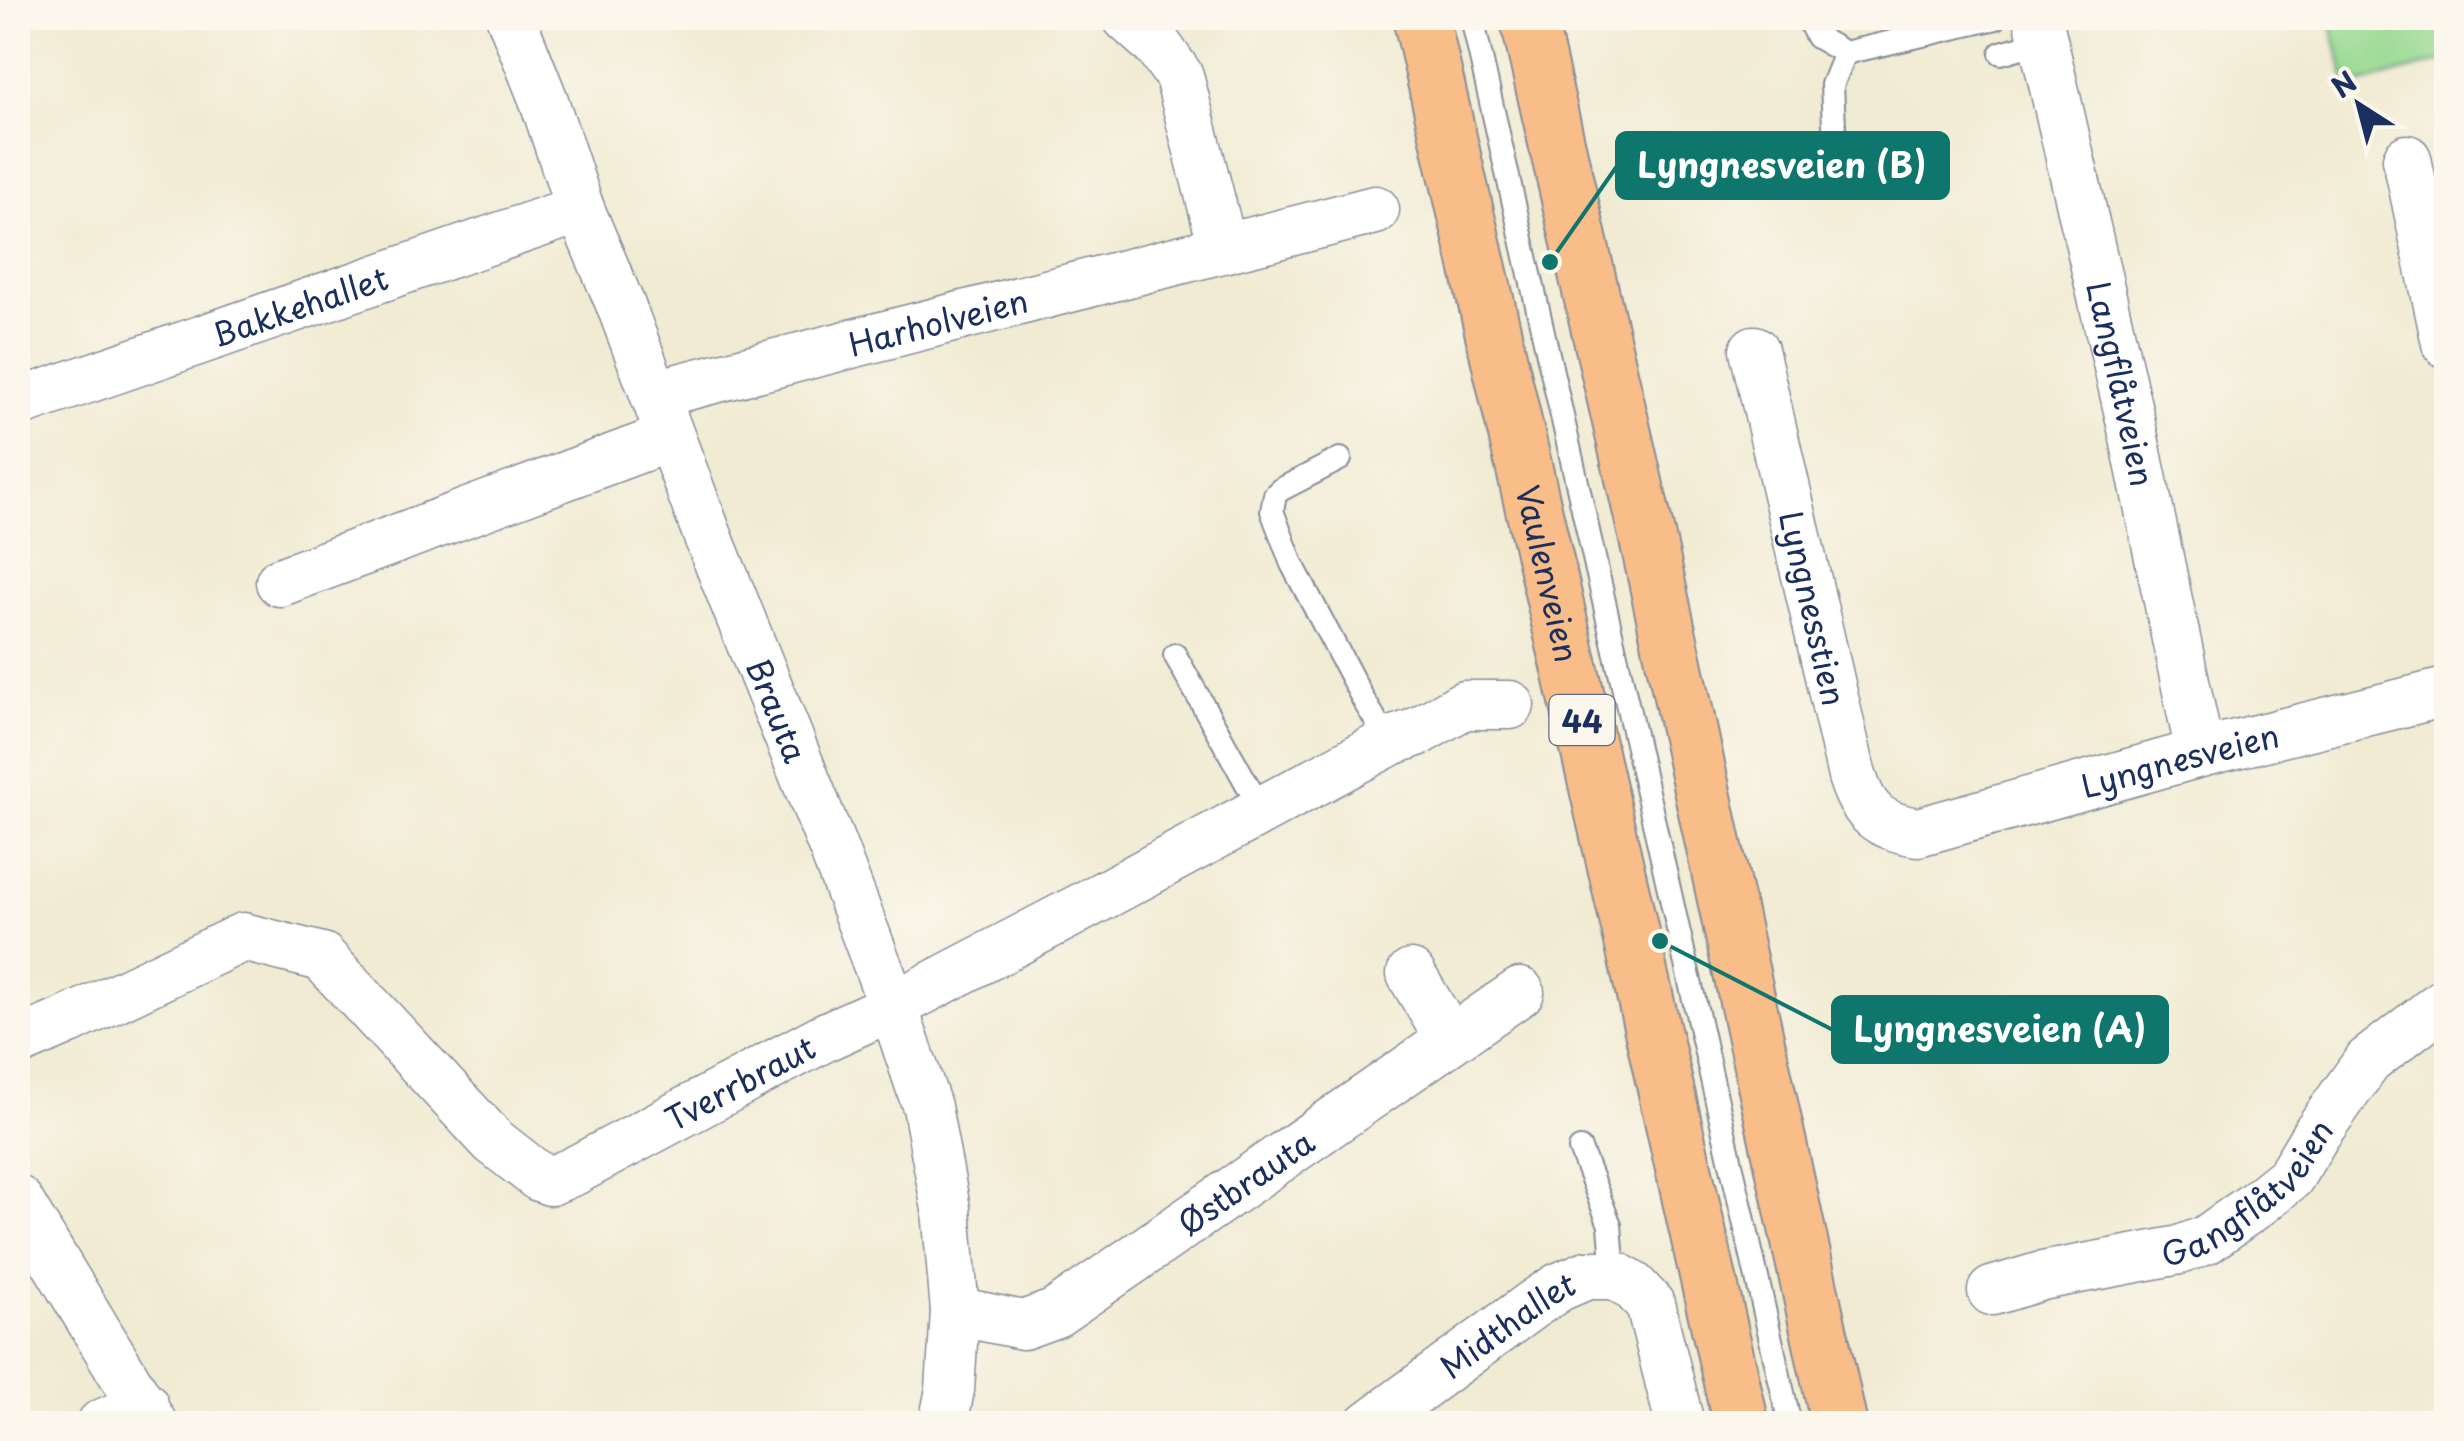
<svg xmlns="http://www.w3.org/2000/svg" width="2464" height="1441" font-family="'Playpen Sans',sans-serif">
<rect width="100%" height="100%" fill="#fbf7ec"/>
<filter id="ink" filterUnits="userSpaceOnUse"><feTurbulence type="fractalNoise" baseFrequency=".01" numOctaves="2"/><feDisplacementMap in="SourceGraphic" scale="20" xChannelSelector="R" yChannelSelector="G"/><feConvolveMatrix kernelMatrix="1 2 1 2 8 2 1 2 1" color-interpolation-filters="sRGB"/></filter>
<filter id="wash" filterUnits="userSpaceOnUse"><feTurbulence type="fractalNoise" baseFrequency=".0048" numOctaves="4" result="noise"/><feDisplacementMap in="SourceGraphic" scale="40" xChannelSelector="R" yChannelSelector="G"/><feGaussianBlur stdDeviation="2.25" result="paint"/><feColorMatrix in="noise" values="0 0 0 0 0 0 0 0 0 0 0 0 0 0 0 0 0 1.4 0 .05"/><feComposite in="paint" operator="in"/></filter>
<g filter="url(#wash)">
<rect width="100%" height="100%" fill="#f1ebd3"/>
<polygon fill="#96d990" stroke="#588477" stroke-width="2.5" points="2329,18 2446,18 2446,60 2348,87"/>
</g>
<g filter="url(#ink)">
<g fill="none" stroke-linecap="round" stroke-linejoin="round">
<g stroke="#868d98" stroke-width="26">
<g id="service">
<polyline points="1472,18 1790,1424"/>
<polyline points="1807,18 1817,37 1845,53 1996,18"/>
<polyline points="2001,53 2043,41"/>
<polyline points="1835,146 1832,85 1845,53"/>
<polyline points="1340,459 1280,490 1275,495 1272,511 1292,564 1364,701 1389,742"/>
<polyline points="1175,655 1262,811"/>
<polyline points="1580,1149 1610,1225 1614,1275"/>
</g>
</g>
<g stroke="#868d98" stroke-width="51">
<g id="minor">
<path id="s1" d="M 511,18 L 544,101 L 580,209 L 621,306 L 709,539 L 833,848 L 893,1006 L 927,1107 L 946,1209 L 955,1311 L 950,1390 L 943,1424"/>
<polyline points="1127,18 1158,46 1179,76 1223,248"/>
<path id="s2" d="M 2038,18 L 2130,419 L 2200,753"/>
<polyline points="2407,159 2446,343"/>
<path id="s3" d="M 1754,350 L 1852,776 C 1864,814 1879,826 1918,832 L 2200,753 L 2446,692"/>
<path id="s4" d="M 655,394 L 1375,210"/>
<path id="s5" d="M 18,403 L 580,209"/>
<polyline points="280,582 670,437"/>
<polyline points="1411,974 1450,1040"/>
<path id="s6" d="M 18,1042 L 69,1020 L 243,937 L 322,957 L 493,1141 L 539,1177 L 550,1181 L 574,1171 L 825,1037 L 893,1006 L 1069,914 L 1389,742 L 1417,732 L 1464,705 L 1510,705"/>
<polyline points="18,1200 153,1424"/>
<path id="s7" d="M 1992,1291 L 2042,1276 L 2180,1250 L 2206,1240 L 2254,1206 L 2290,1177 L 2316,1134 L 2368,1061 L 2446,1001"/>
<path id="s8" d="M 955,1311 L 1023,1325 L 1056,1313 L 1520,992"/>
<polyline points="101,1424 144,1405"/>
<path id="s9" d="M 1370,1424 L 1532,1305 L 1559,1287 L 1587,1275 L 1614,1275 L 1633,1286 L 1650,1304 L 1680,1424"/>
</g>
</g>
<g stroke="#868d98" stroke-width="59">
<g id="primary">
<path id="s10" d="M 1421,18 L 1623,899 L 1741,1424"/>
<polyline points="1528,18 1650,550 1839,1424"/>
</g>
</g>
<use href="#service" stroke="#fff" stroke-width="22"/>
<use href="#minor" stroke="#fff" stroke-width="48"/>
<use href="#primary" stroke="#f8bd88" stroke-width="55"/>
</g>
</g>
<g text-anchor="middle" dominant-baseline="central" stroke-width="8" stroke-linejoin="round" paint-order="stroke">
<rect fill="#fbf7ec" stroke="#5e6b89" stroke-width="2.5" x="1549.5" y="695" width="65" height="50" rx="8"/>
<g font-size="30" font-weight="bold" fill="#1b2f5e">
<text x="1582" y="720">44</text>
</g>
<g font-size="32" fill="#1b2f5e" stroke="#fbf7ec">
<text stroke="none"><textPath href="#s5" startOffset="298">Bakkehallet</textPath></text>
<text stroke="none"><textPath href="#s4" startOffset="292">Harholveien</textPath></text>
<text stroke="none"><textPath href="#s2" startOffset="375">Langflåtveien</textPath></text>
<text stroke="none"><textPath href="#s10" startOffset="570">Vaulenveien</textPath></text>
<text stroke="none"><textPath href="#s3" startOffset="265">Lyngnesstien</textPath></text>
<text stroke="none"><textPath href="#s1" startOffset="742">Brauta</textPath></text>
<text stroke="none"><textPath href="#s3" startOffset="802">Lyngnesveien</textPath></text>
<text stroke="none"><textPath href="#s6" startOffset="865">Tverrbraut</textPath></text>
<text stroke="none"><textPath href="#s8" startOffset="335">Østbrauta</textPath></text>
<text stroke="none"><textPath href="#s7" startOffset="282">Gangflåtveien</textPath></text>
<text stroke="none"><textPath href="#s9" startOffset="170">Midthallet</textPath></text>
</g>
</g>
<path fill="none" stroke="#0f766e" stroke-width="4" d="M1550 262L1617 166M1660 941L1833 1030"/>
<g fill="#0f766e" stroke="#fbf7ec" stroke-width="4">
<circle cx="1550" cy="262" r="10"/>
<circle cx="1660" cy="941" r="10"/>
</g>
<g fill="#0f766e" stroke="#0f766e" stroke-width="4">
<rect x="1617" y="133" width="331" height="65" rx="10"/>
<rect x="1833" y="997" width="334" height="65" rx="10"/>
</g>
<g font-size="35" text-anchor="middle" font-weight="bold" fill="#fff">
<text x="1782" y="178">Lyngnesveien (B)</text>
<text x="2000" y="1042">Lyngnesveien (A)</text>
</g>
<rect width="2464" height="1441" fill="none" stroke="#fbf7ec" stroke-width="60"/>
<g transform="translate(2359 105) rotate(324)" stroke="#fbf7ec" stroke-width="8" paint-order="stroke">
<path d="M0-8L18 38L0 25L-18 38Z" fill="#1b2f5e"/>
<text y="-15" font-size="28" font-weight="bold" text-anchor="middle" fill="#1b2f5e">N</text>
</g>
</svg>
